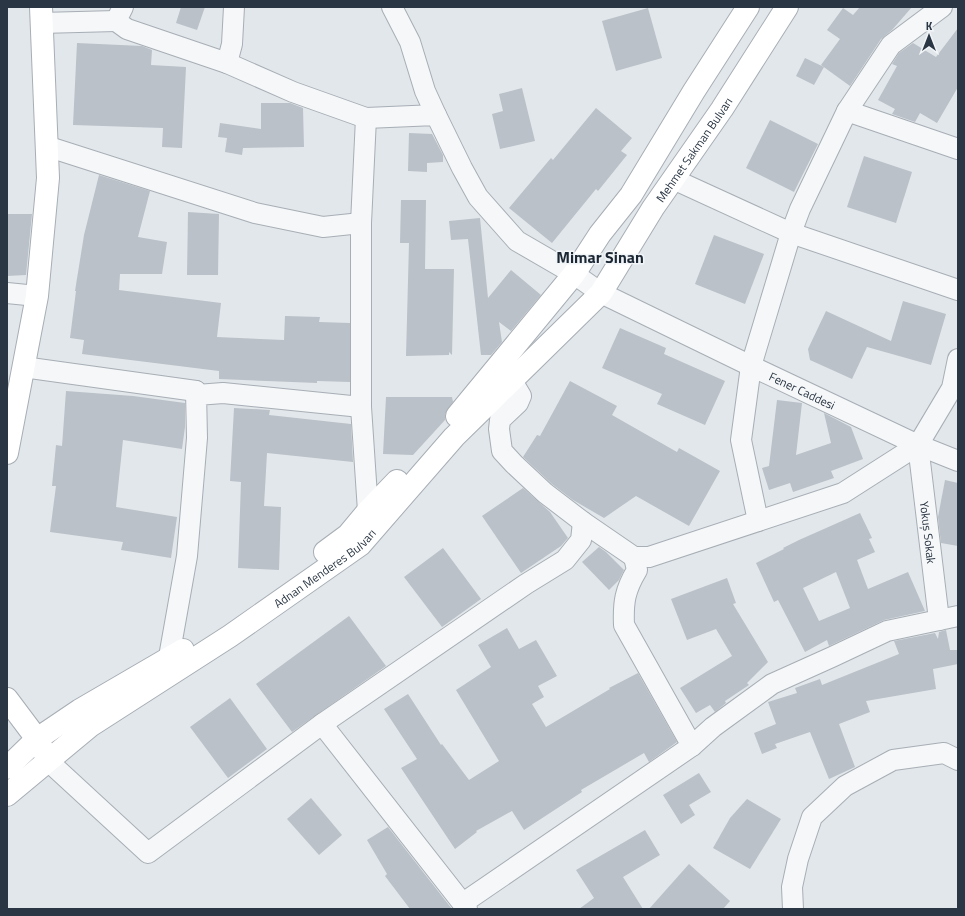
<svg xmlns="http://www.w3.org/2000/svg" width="965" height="916" font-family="'Titillium Web',sans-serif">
<rect width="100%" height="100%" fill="#e2e7eb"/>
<g fill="#bac1c8" fill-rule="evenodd">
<polygon points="181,7 205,7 197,30 176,23"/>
<polygon points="860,7 912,7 892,30 881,39 850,86 821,65 840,39 827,30 843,8 853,15"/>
<polygon points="648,8 662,58 616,71 602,21"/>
<polygon points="958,28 958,87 937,123 920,113 915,122 892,114 895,109 878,100 897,66 892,64 899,53 913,43 936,57"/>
<polygon points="77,43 142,46 152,50 151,65 186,67 182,148 162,147 163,128 73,125"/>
<polygon points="805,58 824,67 814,85 796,76"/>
<polygon points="522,88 535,141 500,149 492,114 503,111 499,94"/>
<polygon points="261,103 290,103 303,108 304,147 243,148 242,155 225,152 227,138 218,137 220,123 261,129"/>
<polygon points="596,108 632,138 621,151 627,155 598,191 596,189 552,243 509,208 551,158 553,160"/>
<polygon points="770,120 818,144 794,192 746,168"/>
<polygon points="409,133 432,134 443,155 443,162 427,163 427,172 408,171"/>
<polygon points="864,156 912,172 896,223 847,207"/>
<polygon points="99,175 150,191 138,237 167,242 162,274 120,274 119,290 221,303 217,337 284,340 285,316 320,317 319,322 350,323 350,382 317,381 317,383 219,379 219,371 82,354 84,340 70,338 76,291 75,291 84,235"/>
<polygon points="401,200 426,200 425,269 454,269 452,355 449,352 449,355 406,356 409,243 400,243"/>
<polygon points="188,212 219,214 218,275 187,275"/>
<polygon points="7,214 32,214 26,275 7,276"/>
<polygon points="480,218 488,298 511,270 541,295 511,331 499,322 502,342 491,355 481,355 468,239 451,240 449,221"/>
<polygon points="714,235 764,254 745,304 695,284"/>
<polygon points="903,301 946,314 931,365 867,347 852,379 810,360 808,349 826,311 891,341"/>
<polygon points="620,328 666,348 664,354 725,381 705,425 657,404 662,394 602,368"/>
<polygon points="570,381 617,406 612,415 677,452 679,448 720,471 689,526 636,496 604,518 573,500 552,484 523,457 537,435 540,436"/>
<polygon points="66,391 133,396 185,403 185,427 182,449 123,440 116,507 177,517 171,558 121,550 123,542 50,532 56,486 52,486 56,445 62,446"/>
<polygon points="386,397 452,397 453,402 445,414 445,420 413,455 383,454"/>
<polygon points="777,400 802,403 796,455 831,443 824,413 851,427 863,459 831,471 834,478 793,492 790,483 769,490 762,468 769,466"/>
<polygon points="234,408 270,410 269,415 351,424 353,462 267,453 264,506 281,507 279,570 238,568 241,482 230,481"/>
<polygon points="945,480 958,483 958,546 941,543 938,517"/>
<polygon points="523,488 550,512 568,538 561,546 521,573 482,516"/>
<path d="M 860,513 L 872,538 L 869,539 L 875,552 L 857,560 L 868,589 L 908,572 L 925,611 L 884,620 L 829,646 L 827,640 L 805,652 L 778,600 L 774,602 L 756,563 L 784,549 L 783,548 L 799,540 ZM 836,572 L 850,608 L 819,621 L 803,588 Z"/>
<polygon points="599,547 606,552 624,570 619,580 609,590 582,562"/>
<polygon points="443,548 481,599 442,627 404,577"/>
<polygon points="727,578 736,603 733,604 768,662 747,683 749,685 725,701 726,703 715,712 710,705 696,713 680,688 732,656 716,629 687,640 671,599"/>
<polygon points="349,616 386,666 292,732 256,684"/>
<polygon points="507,628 519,649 536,640 557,676 538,686 544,697 532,704 546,727 610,689 609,688 638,673 677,742 649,762 644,753 581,790 582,792 524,830 512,811 476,831 477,832 455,849 401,768 417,759 384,709 408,694 441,745 442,744 469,780 499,761 456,690 491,667 478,645"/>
<polygon points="946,630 950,650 958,650 958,664 933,669 936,689 866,701 870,712 839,724 855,767 829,779 810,732 775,744 777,748 762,754 754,733 776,724 768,702 797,693 795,688 820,679 822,685 899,654 894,641 935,633 938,639 939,632"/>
<polygon points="230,698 267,749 228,778 190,727"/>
<polygon points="699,773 711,792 689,805 695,815 681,824 663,795"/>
<polygon points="311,798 342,835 319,855 287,819"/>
<polygon points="747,799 781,819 750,869 713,848 730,818"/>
<polygon points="388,827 452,909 410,909 385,876 387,874 367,840"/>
<polygon points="645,830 660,855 623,877 643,909 579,909 594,898 576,870"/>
<polygon points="689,864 730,901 723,909 649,909"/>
</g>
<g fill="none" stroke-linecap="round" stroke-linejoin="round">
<g stroke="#a7aeb5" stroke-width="22">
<g id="street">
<path id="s1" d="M 123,7 L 116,21 L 127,29 L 227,63 L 293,92 L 366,118 L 436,115 L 462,168 L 478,197 L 517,241 L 574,274 L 601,293 L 751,366 L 918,445 L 958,461"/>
<polyline points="392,7 410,42 425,91 436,115"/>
<polyline points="41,23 116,21"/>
<polyline points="227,63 232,44 234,7"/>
<polyline points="847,111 958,149"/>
<polyline points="366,118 361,223 361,407 368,511"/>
<polyline points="46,146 255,213 323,227 361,223"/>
<polyline points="673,179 791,233 958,290"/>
<polyline points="7,293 37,296"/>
<polyline points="23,367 196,391"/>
<polyline points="509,382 515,386 521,396 518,403 500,420 499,429 502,451 514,464 545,493 583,522 634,557 649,557 843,493 918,445 952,388 958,359"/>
<path id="s2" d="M 918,445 L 939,620"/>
<polyline points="758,521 741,440 751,366 791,233 800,209 847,111 891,45 942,7"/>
<path d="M 634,557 L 637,570 C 625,590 623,602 624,625 L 692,746 L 713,727 L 772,684 L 832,657 L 887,631 L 958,616"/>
<polyline points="169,657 187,556 197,438 196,391 197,395 223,393 361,407"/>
<polyline points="322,724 467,909"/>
<polyline points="48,761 148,853 322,724 526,584 565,560 581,540 583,522"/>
<polyline points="463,903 692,746"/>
<polyline points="793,909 792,887 798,859 812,817 845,786 893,760 944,753 958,760"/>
</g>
</g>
<g stroke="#a7aeb5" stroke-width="24">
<g id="secondary">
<polyline points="457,416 574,274 600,234 631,195 694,91 748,7"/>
<polyline points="7,453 37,296 48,178 41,7"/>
<polyline points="325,552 348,535 368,511 397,481"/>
<polyline points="7,699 37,739 44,752"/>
<polyline points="7,768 37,739 80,710 183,650"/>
<path id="s3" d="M 7,795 L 90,726 L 230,636 L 360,545 L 454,437 L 601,293 L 653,208 L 722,109 L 787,7"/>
</g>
</g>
<use href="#street" stroke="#f5f7f9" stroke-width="20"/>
<use href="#secondary" stroke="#fff" stroke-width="22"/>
</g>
<g text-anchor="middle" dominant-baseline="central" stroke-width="3" stroke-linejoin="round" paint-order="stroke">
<g font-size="12" fill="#2a3643" stroke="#f2f5f8">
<text stroke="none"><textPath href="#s3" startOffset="953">Mehmet Sakman Bulvarı</textPath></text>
<text stroke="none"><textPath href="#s1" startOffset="828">Fener Caddesi</textPath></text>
<text stroke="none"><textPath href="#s2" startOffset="88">Yokuş Sokak</textPath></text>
<text stroke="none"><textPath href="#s3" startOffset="391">Adnan Menderes Bulvarı</textPath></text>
</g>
<g font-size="16" font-weight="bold" fill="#1c2734" stroke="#f2f5f8">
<text x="600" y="257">Mimar Sinan</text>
</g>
</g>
<rect width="965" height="916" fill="none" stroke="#2a3643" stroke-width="16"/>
<g transform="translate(929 36)" stroke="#f2f5f8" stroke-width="3" paint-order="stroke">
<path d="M0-3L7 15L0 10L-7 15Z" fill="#2a3643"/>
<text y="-6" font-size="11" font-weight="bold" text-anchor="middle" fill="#2a3643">K</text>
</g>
</svg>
